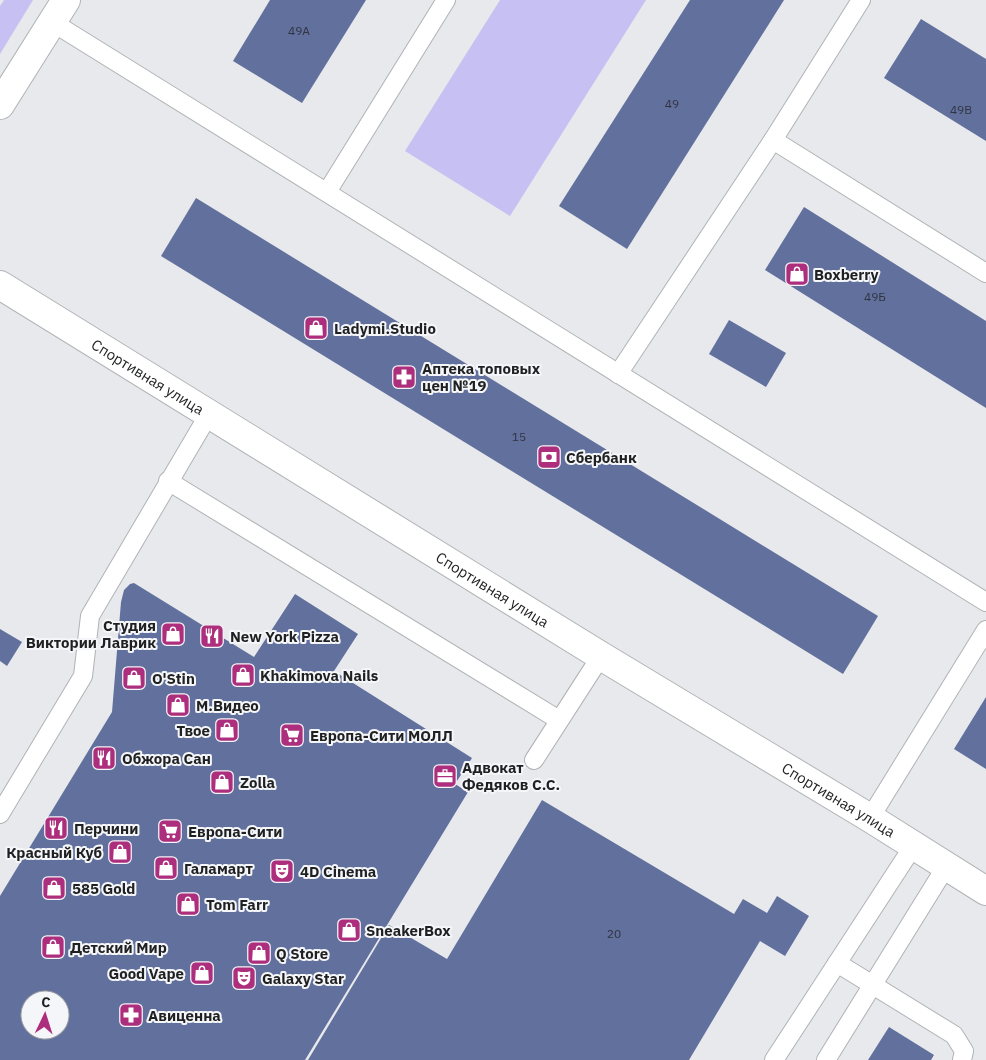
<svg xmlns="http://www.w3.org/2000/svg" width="986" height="1060" font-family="'IBM Plex Sans',sans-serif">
<rect width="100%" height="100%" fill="#e7e9ec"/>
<g fill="#c6c1f2">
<polygon points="4,0 33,0 0,54 0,6"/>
<polygon points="500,0 646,0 510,216 405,151"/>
</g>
<g fill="#61709c" fill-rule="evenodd">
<polygon points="270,0 366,0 302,103 233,61"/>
<polygon points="690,0 784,0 627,249 559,206"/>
<polygon points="921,19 986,59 986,141 884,78"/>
<polygon points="196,198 878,616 843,674 161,256"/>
<polygon points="804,207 986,321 986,408 765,270"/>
<polygon points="729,320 786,353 766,387 709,354"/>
<path d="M 134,583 L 254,657 L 295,594 L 358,634 L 334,671 L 472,758 L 455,784 L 468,792 L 305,1060 L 0,1060 L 0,896 L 112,712 L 121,602 L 124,590 L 130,584 ZM 30,1000 L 60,1000 L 60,1030 L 30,1030 Z"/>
<polygon points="0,629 22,642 7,666 0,661"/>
<polygon points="986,697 986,769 954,749"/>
<polygon points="542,800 734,914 743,899 767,913 777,896 809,916 785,956 760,941 689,1060 308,1060 389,925 447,959"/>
<polygon points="889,1027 934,1055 931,1060 868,1060"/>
</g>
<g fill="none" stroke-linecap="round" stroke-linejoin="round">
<g stroke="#b0b3b5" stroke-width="20">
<g id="service">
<polyline points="52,22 986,602"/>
<polyline points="773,140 986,273"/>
<polyline points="327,192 446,0"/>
<polyline points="618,374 773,140 861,0"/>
<polyline points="168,481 559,720"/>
<polyline points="534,760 601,656"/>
<polyline points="0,814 83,676 90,616 209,414"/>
<polyline points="870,818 986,630"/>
<polyline points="837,963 954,1035 964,1051 962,1060"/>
<polyline points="774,1060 914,845"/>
<polyline points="826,1060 947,865"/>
</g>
</g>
<g stroke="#b0b3b5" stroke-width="30">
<g id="tertiary">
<path id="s1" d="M 0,285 L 601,656 L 870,818 L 986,891"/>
</g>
</g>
<g stroke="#b0b3b5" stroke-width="30">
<polyline id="secondary" points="0,105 66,0"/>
</g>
<use href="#service" stroke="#fff" stroke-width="18"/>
<use href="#tertiary" stroke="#fff" stroke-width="28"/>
<use href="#secondary" stroke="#fff" stroke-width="28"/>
</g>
<defs>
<g id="shop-square" transform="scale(1.25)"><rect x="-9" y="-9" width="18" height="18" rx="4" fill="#ad2e7c" stroke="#f4f6f9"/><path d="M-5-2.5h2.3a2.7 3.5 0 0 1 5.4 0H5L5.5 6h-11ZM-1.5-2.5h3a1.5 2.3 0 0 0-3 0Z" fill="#fff"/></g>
<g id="pharmacy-square" transform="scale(1.25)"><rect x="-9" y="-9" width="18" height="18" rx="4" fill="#ad2e7c" stroke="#f4f6f9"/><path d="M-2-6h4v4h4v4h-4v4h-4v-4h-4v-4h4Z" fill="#fff"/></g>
<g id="bank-square" transform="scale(1.25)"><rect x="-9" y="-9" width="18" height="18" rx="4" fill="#ad2e7c" stroke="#f4f6f9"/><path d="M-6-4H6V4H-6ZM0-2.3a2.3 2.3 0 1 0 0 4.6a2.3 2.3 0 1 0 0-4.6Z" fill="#fff"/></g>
<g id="restaurant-square" transform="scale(1.25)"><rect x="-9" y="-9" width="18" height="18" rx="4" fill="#ad2e7c" stroke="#f4f6f9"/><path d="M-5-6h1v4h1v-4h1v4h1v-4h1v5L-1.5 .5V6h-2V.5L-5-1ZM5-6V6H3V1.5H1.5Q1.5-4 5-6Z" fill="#fff"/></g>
<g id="supermarket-square" transform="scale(1.25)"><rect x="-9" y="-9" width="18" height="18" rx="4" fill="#ad2e7c" stroke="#f4f6f9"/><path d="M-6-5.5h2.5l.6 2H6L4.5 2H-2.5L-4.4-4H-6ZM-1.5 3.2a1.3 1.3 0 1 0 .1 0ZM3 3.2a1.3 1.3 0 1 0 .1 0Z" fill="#fff"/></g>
<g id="office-square" transform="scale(1.25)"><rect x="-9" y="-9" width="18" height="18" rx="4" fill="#ad2e7c" stroke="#f4f6f9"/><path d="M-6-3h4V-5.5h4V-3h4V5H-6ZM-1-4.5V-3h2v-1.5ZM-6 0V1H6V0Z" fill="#fff"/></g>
<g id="theatre-square" transform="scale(1.25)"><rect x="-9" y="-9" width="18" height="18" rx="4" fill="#ad2e7c" stroke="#f4f6f9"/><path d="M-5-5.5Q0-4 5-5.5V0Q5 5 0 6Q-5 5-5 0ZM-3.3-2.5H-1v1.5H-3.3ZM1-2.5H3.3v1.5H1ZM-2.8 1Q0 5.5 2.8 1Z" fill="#fff"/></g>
</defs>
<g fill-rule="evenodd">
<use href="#shop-square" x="797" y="274"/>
<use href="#shop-square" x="316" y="328"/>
<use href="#pharmacy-square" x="404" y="377"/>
<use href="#bank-square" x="549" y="457"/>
<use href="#shop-square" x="173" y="634"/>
<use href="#restaurant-square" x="212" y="636"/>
<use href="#shop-square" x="243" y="675"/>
<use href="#shop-square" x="134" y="678"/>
<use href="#shop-square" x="178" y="705"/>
<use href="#shop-square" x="227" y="730"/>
<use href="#supermarket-square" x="292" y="735"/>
<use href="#restaurant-square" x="104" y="758"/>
<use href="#office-square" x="445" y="776"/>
<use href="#shop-square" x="222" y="782"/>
<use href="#restaurant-square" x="56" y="828"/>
<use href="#supermarket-square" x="170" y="831"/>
<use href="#shop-square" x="120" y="852"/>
<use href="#shop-square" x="166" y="868"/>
<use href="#theatre-square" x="282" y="871"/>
<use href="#shop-square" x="54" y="888"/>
<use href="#shop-square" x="188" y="904"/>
<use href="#shop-square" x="349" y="930"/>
<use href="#shop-square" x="53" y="947"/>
<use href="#shop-square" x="259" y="953"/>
<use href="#shop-square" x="202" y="973"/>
<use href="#theatre-square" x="244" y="978"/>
<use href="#pharmacy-square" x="131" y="1015"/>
</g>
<g text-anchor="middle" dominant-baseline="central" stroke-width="4" stroke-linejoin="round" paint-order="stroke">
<g font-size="12" fill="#303440">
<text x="299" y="30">49А</text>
<text x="672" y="103">49</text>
<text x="961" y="109">49В</text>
<text x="875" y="296">49Б</text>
<text x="519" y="436">15</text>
<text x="614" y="933">20</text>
</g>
<g font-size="15" font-weight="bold" fill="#1f2021" stroke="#f4f6f9" text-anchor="start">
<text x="814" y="274">Boxberry</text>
<text x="334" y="328">Ladymi.Studio</text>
<text x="422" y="368">Аптека топовых<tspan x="422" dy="17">цен №19</tspan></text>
<text x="566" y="457">Сбербанк</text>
<text x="156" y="625" text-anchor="end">Студия<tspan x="156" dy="17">Виктории Лаврик</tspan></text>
<text x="230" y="636">New York Pizza</text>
<text x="260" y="675">Khakimova Nails</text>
<text x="152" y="678">O'Stin</text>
<text x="196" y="705">М.Видео</text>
<text x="210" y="730" text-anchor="end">Твое</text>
<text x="310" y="735">Европа-Сити МОЛЛ</text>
<text x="122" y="758">Обжора Сан</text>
<text x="462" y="767">Адвокат<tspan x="462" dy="17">Федяков С.С.</tspan></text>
<text x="240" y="782">Zolla</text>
<text x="74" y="828">Перчини</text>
<text x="188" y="831">Европа-Сити</text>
<text x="102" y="852" text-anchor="end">Красный Куб</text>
<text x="184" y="868">Галамарт</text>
<text x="300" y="871">4D Cinema</text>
<text x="72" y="888">585 Gold</text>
<text x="206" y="904">Tom Farr</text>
<text x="366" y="930">SneakerBox</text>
<text x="70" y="947">Детский Мир</text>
<text x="276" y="953">Q Store</text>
<text x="184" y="973" text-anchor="end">Good Vape</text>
<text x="262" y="978">Galaxy Star</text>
<text x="148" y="1015">Авиценна</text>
</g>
<g font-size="15" fill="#1f2021" stroke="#f4f6f9">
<text stroke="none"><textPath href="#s1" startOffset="174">Спортивная улица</textPath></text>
<text stroke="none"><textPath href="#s1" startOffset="579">Спортивная улица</textPath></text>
<text stroke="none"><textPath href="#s1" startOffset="984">Спортивная улица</textPath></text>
</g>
</g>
<g transform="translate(45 1015) rotate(4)"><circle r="24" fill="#f4f6f9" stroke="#9fa0a3"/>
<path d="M0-4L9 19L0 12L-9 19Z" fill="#ad2e7c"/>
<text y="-8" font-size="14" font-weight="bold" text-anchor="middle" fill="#1f2021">С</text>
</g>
</svg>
